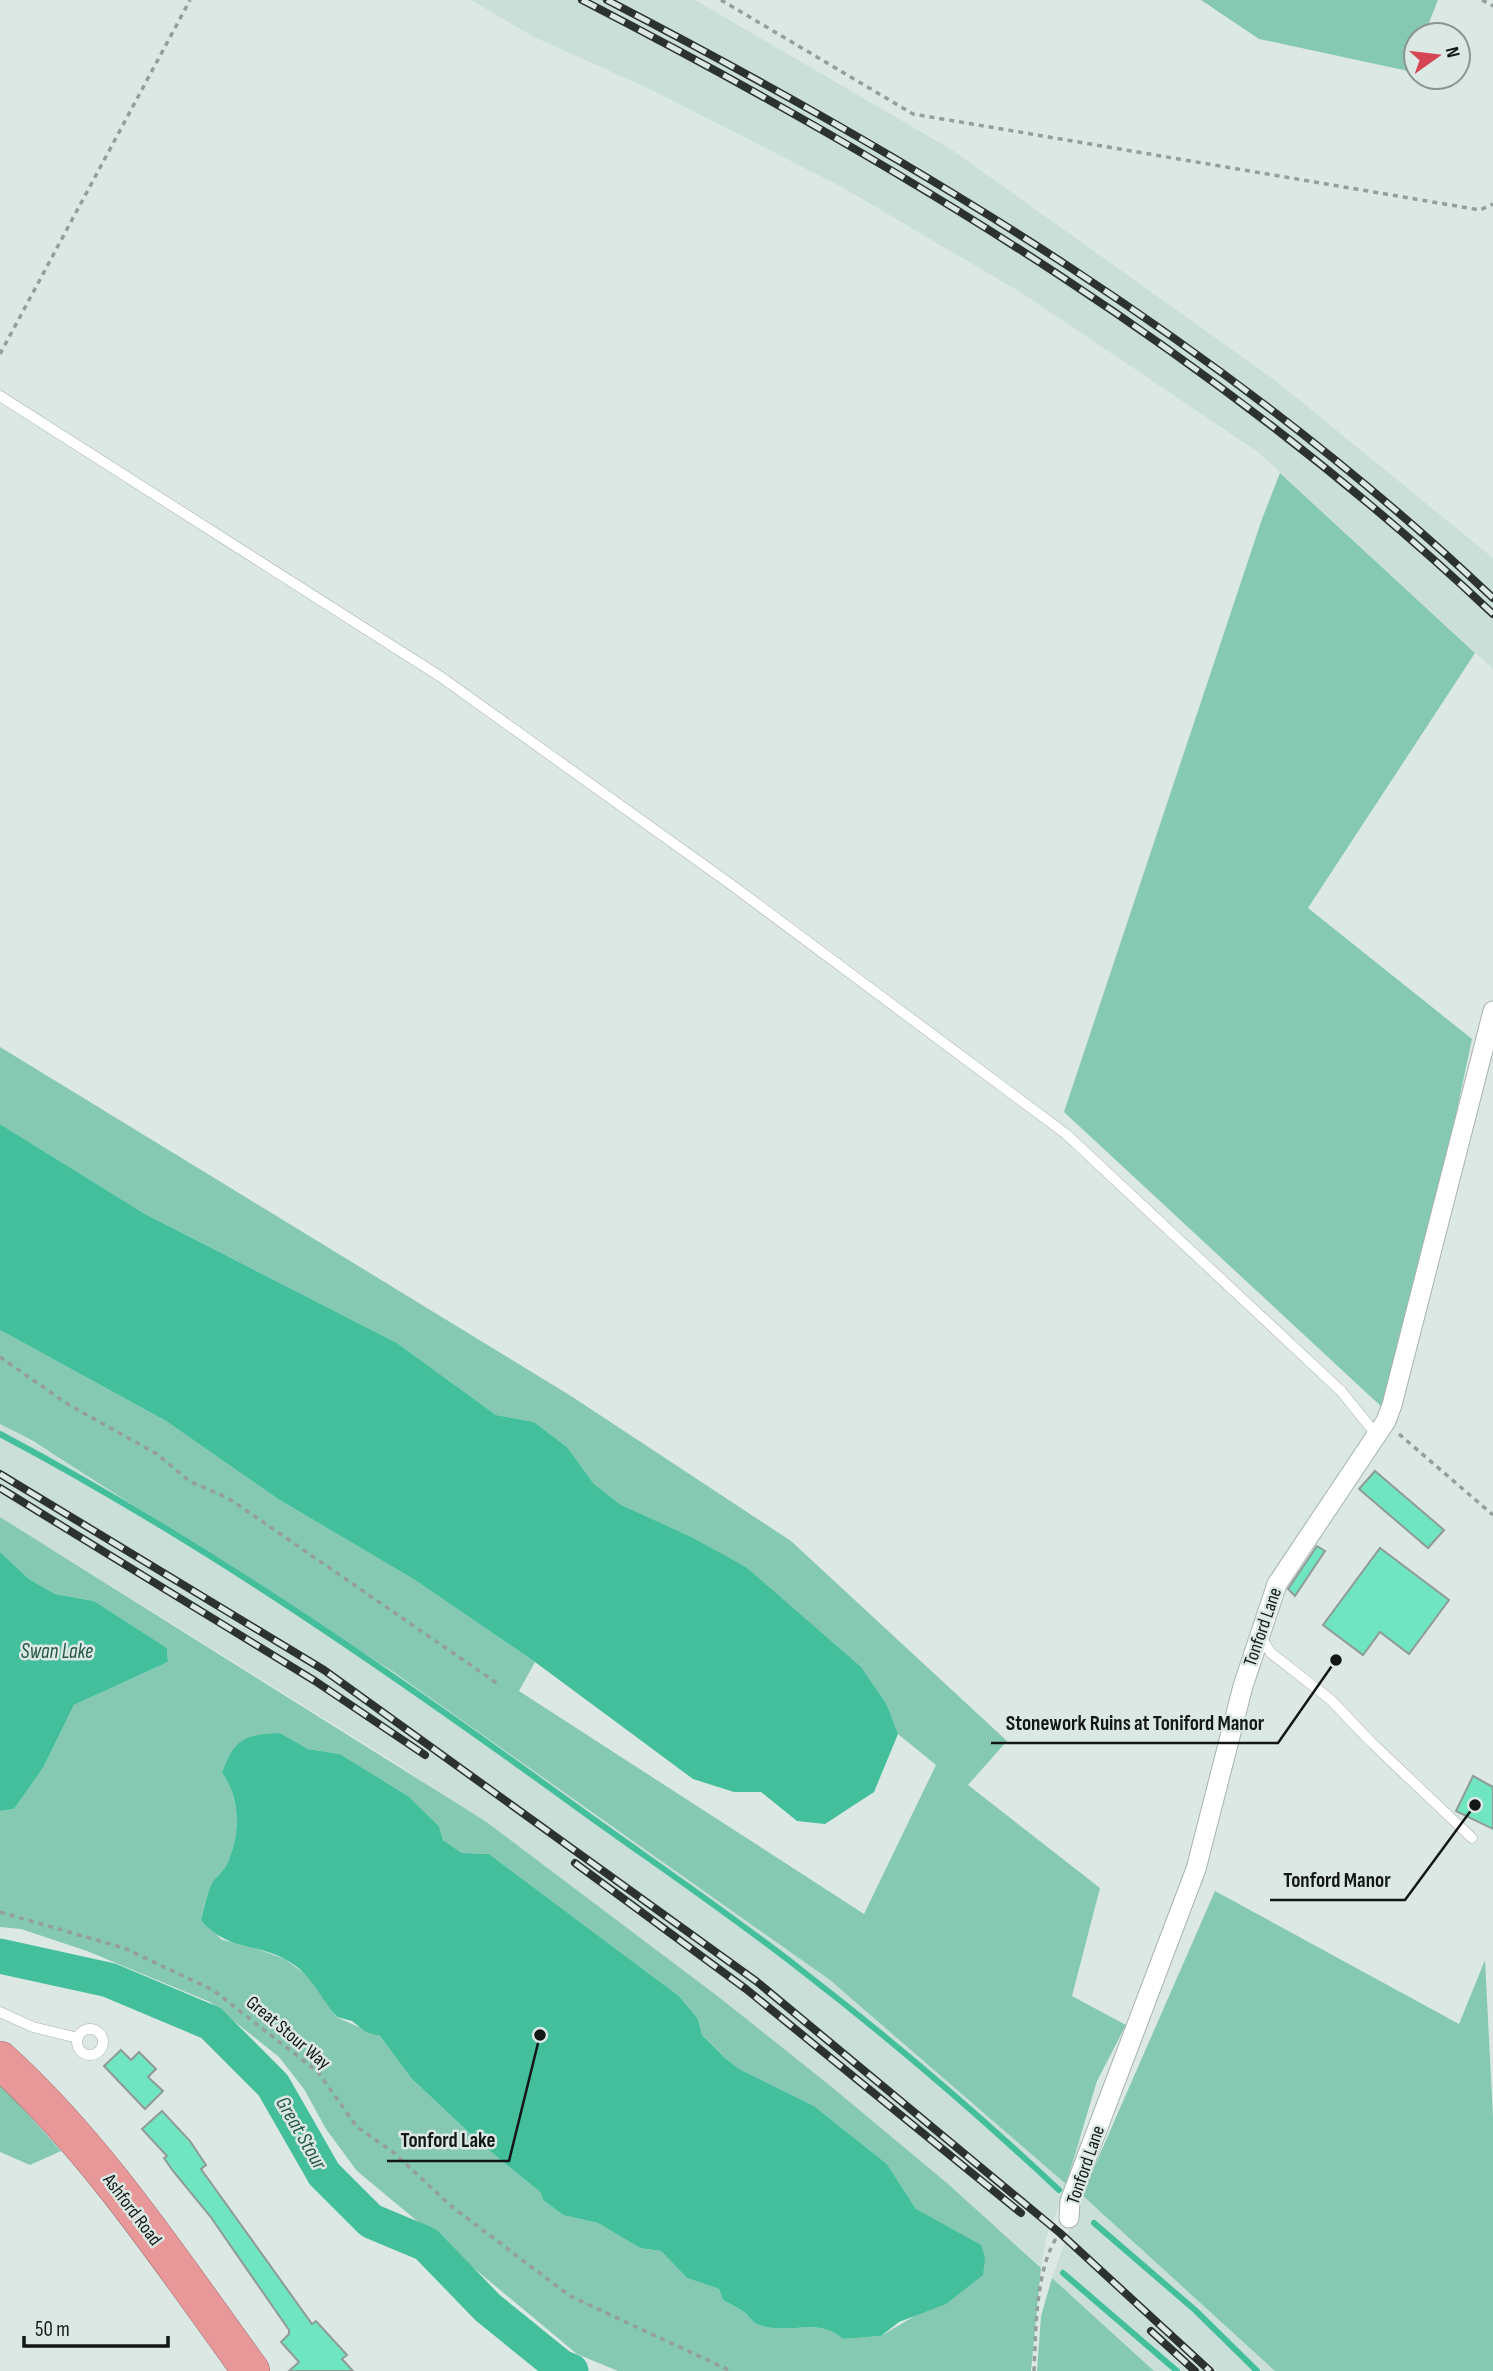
<svg xmlns="http://www.w3.org/2000/svg" width="1493" height="2371" font-family="'Sofia Sans Condensed',sans-serif">
<rect width="100%" height="100%" fill="#dbe8e3"/>
<g fill="#cadfd7">
<polygon points="471,0 695,0 952,150 1276,381 1493,558 1493,669 1258,452 1025,295 842,187 652,90 534,37"/>
<polygon points="0,1424 139,1503 447,1708 830,1980 1000,2123 1028,2100 1084,2144 1046,2238 1041,2268 947,2183 833,2088 616,1920 399,1765 0,1517"/>
<polygon points="1082,2195 1275,2371 1154,2371 1052,2278"/>
</g>
<g fill="#86c9b2" fill-rule="evenodd">
<polygon points="1201,0 1438,0 1424,35 1416,35 1416,53 1408,71 1259,39"/>
<polygon points="1280,473 1475,653 1308,908 1472,1039 1442,1180 1385,1410 1064,1112 1262,519"/>
<polygon points="0,1047 571,1396 791,1541 1007,1741 968,1785 1100,1888 1072,1996 1126,2025 1097,2081 1066,2184 830,1980 395,1673 33,1441 0,1424 0,1330 166,1421 278,1499 415,1580 535,1662 519,1691 864,1914 936,1765 898,1734 887,1705 746,1567 621,1505 594,1484 567,1447 534,1422 496,1415 397,1343 145,1214 0,1124"/>
<path d="M 0,1517 L 485,1821 L 720,1998 L 833,2088 L 947,2183 L 1041,2268 L 1031,2371 L 618,2371 L 577,2354 L 357,2171 L 326,2129 L 304,2089 L 279,2057 L 210,2002 L 87,1951 L 21,1929 L 0,1927 L 0,1811 L 14,1809 L 43,1768 L 74,1705 L 168,1662 L 167,1648 L 94,1601 L 55,1594 L 29,1579 L 0,1552 ZM 280,1733 L 308,1749 L 340,1754 L 408,1796 L 439,1826 L 443,1840 L 462,1853 L 489,1854 L 679,1996 L 698,2019 L 702,2035 L 725,2058 L 739,2069 L 814,2106 L 887,2164 L 916,2209 L 944,2227 L 983,2275 L 881,2336 L 843,2339 C 816,2316 791,2336 759,2325 C 752,2323 749,2315 743,2311 C 737,2307 729,2304 723,2300 L 719,2289 L 687,2278 L 661,2251 L 640,2248 L 598,2223 L 563,2215 L 543,2200 L 540,2192 L 480,2143 L 411,2078 L 380,2036 L 336,2017 L 314,1981 L 285,1959 L 246,1945 L 222,1940 L 201,1919 C 204,1908 206,1893 213,1883 C 216,1877 223,1873 226,1866 C 240,1837 242,1800 222,1773 Z"/>
<polygon points="1215,1891 1459,2024 1485,1960 1493,2117 1493,2371 1275,2371 1082,2195"/>
<polygon points="0,2083 61,2151 30,2165 0,2152"/>
<polygon points="1052,2278 1154,2371 1037,2371 1041,2316"/>
</g>
<g fill="#44bf9c">
<polygon points="0,1124 145,1214 397,1343 496,1415 534,1422 567,1447 594,1484 621,1505 691,1537 746,1567 861,1667 887,1705 898,1734 874,1792 825,1824 797,1821 761,1792 734,1792 693,1779 535,1662 415,1580 278,1499 166,1421 0,1330"/>
<polygon points="0,1552 29,1579 55,1594 94,1601 167,1648 168,1662 74,1705 43,1768 14,1809 0,1811"/>
<path d="M 280,1733 L 308,1749 L 340,1754 L 408,1796 L 439,1826 L 443,1840 L 462,1853 L 489,1854 L 679,1996 L 698,2019 L 702,2035 L 725,2058 L 739,2069 L 814,2106 L 887,2164 L 916,2209 L 981,2245 L 985,2258 L 983,2275 L 946,2304 L 899,2322 L 881,2336 L 843,2339 C 816,2316 791,2336 759,2325 C 752,2323 749,2315 743,2311 C 737,2307 729,2304 723,2300 L 719,2289 L 687,2278 L 661,2251 L 640,2248 L 598,2223 L 563,2215 L 543,2200 L 540,2192 L 480,2143 L 411,2078 L 380,2036 L 366,2032 L 352,2021 L 337,2017 C 318,1995 311,1972 283,1958 C 249,1942 227,1950 201,1920 C 204,1908 207,1893 212,1883 C 216,1877 222,1873 226,1866 C 240,1837 242,1800 222,1773 C 235,1738 243,1735 280,1733 Z"/>
</g>
<g fill="none" stroke-linecap="round" stroke-linejoin="round">
<g stroke="#44bf9c" stroke-width="6">
<path d="M 0,1434 C 204,1542 396,1676 582,1811 C 657,1865 733,1916 805,1973 C 893,2041 978,2114 1059,2190"/>
<polyline points="1094,2223 1195,2310 1257,2371"/>
<polyline points="1063,2273 1177,2371"/>
</g>
<polyline stroke="#44bf9c" stroke-width="35" points="0,1956 109,1980 211,2023 273,2085 324,2174 371,2221 426,2244 488,2308 561,2367 571,2371"/>
</g>
<g fill="#6fe6c1" stroke="#909b97" stroke-width="2">
<polygon points="1375,1471 1444,1530 1428,1548 1359,1489"/>
<polygon points="1317,1546 1325,1551 1295,1596 1288,1589"/>
<polygon points="1380,1548 1449,1600 1409,1654 1380,1632 1363,1655 1323,1625"/>
<polygon points="1473,1776 1493,1787 1493,1829 1456,1811"/>
<polygon points="121,2050 131,2060 139,2052 156,2069 148,2077 163,2091 145,2109 104,2066"/>
<polygon points="162,2111 190,2141 206,2165 201,2169 312,2324 316,2321 347,2355 342,2359 353,2371 289,2371 299,2362 281,2342 289,2334 289,2330 210,2216 173,2171 164,2158 167,2156 142,2129"/>
</g>
<g fill="none" stroke-linecap="round" stroke-linejoin="round">
<g stroke="#a7b3ae" stroke-width="11">
<g id="lane">
<polyline points="0,396 441,677 729,883 1066,1134 1341,1391 1375,1433"/>
<polyline points="1259,1635 1271,1653 1331,1700 1371,1742 1472,1838"/>
<polyline points="0,2012 33,2027 78,2038"/>
<circle cx="90" cy="2042" r="13"/>
</g>
</g>
<g stroke="#a7b3ae" stroke-width="21">
<polyline id="street" points="1069,2218 1070,2201 1196,1869 1243,1686 1277,1584 1386,1421 1392,1405 1493,1011"/>
</g>
<g stroke="#9e6b6c" stroke-width="38">
<path id="highway" d="M 0,2060 C 98,2149 173,2264 251,2371"/>
</g>
<g stroke="#949e9a" stroke-width="3.5" stroke-dasharray="5 5" stroke-linecap="butt">
<polyline points="721,0 913,114 1480,210 1493,204"/>
<polyline points="1482,0 1493,6"/>
<polyline points="0,354 190,0"/>
<polyline points="0,1357 69,1405 157,1454 189,1481 228,1498 498,1684"/>
<polyline points="1399,1434 1493,1515"/>
<polyline points="0,1912 124,1948 213,1990 318,2072 357,2127 393,2152 451,2206 570,2296 731,2371"/>
<path d="M 1034,2371 C 1036,2331 1035,2267 1059,2234"/>
</g>
<use href="#lane" stroke="#fff" stroke-width="10"/>
<use href="#street" stroke="#fff" stroke-width="19"/>
<use href="#highway" stroke="#e9989a" stroke-width="37"/>
<g stroke="#2c3230" stroke-width="8">
<g id="rail">
<path d="M 582,0 C 908,168 1225,361 1493,614"/>
<path d="M 607,0 C 922,163 1235,353 1493,598"/>
<polyline points="0,1474 324,1670 756,1981 1060,2233 1210,2371"/>
<polyline points="0,1488 315,1681 425,1755"/>
<polyline points="575,1863 746,1989 1021,2213"/>
<polyline points="1151,2331 1195,2371"/>
</g>
</g>
<use href="#rail" stroke="#dbe8e3" stroke-width="5" stroke-dasharray="16" stroke-linecap="butt"/>
</g>
<g text-anchor="middle" dominant-baseline="central" stroke-width="5" stroke-linejoin="round" paint-order="stroke">
<g font-size="19" fill="#131816" stroke="#dbe8e3">
<text transform="translate(1263 1627) rotate(-71)">Tonford Lane</text>
<text transform="translate(288 2033) rotate(40)">Great Stour Way</text>
<text transform="translate(1086 2165) rotate(-71)">Tonford Lane</text>
<text transform="translate(132 2210) rotate(53)">Ashford Road</text>
</g>
<g font-size="21" font-style="italic" fill="#265848" stroke="#dbe8e3">
<text x="57" y="1651">Swan Lake</text>
<text transform="translate(301 2133) rotate(60)">Great Stour</text>
</g>
</g>
<path fill="none" stroke="#131816" stroke-width="2.5" d="M1336 1660L1278 1743H991M1475 1805L1405 1900H1270M540 2035L509 2161H387"/>
<g fill="#131816" stroke="#dbe8e3" stroke-width="2.5">
<circle cx="1336" cy="1660" r="7"/>
<circle cx="1475" cy="1805" r="7"/>
<circle cx="540" cy="2035" r="7"/>
</g>
<g font-size="21" text-anchor="middle" font-weight="bold" fill="#131816" stroke="#dbe8e3" stroke-width="5" stroke-linejoin="round" paint-order="stroke">
<text x="1135" y="1730">Stonework Ruins at Toniford Manor</text>
<text x="1337" y="1887">Tonford Manor</text>
<text x="448" y="2147">Tonford Lake</text>
</g>
<g transform="translate(1437 56) rotate(76)"><circle r="33" fill="#dbe8e3" stroke="#8b9591" stroke-width="2"/>
<path d="M0-5L12 26L0 18L-12 26Z" fill="#d54554"/>
<text y="-10" font-size="19" font-weight="bold" text-anchor="middle" fill="#131816">N</text>
</g>
<path d="M24 2336v10h144v-10" fill="none" stroke="#131816" stroke-width="3.5"/>
<text x="35" y="2336" font-size="21" fill="#131816" stroke="#dbe8e3" stroke-width="5" paint-order="stroke">50 m</text>
</svg>
